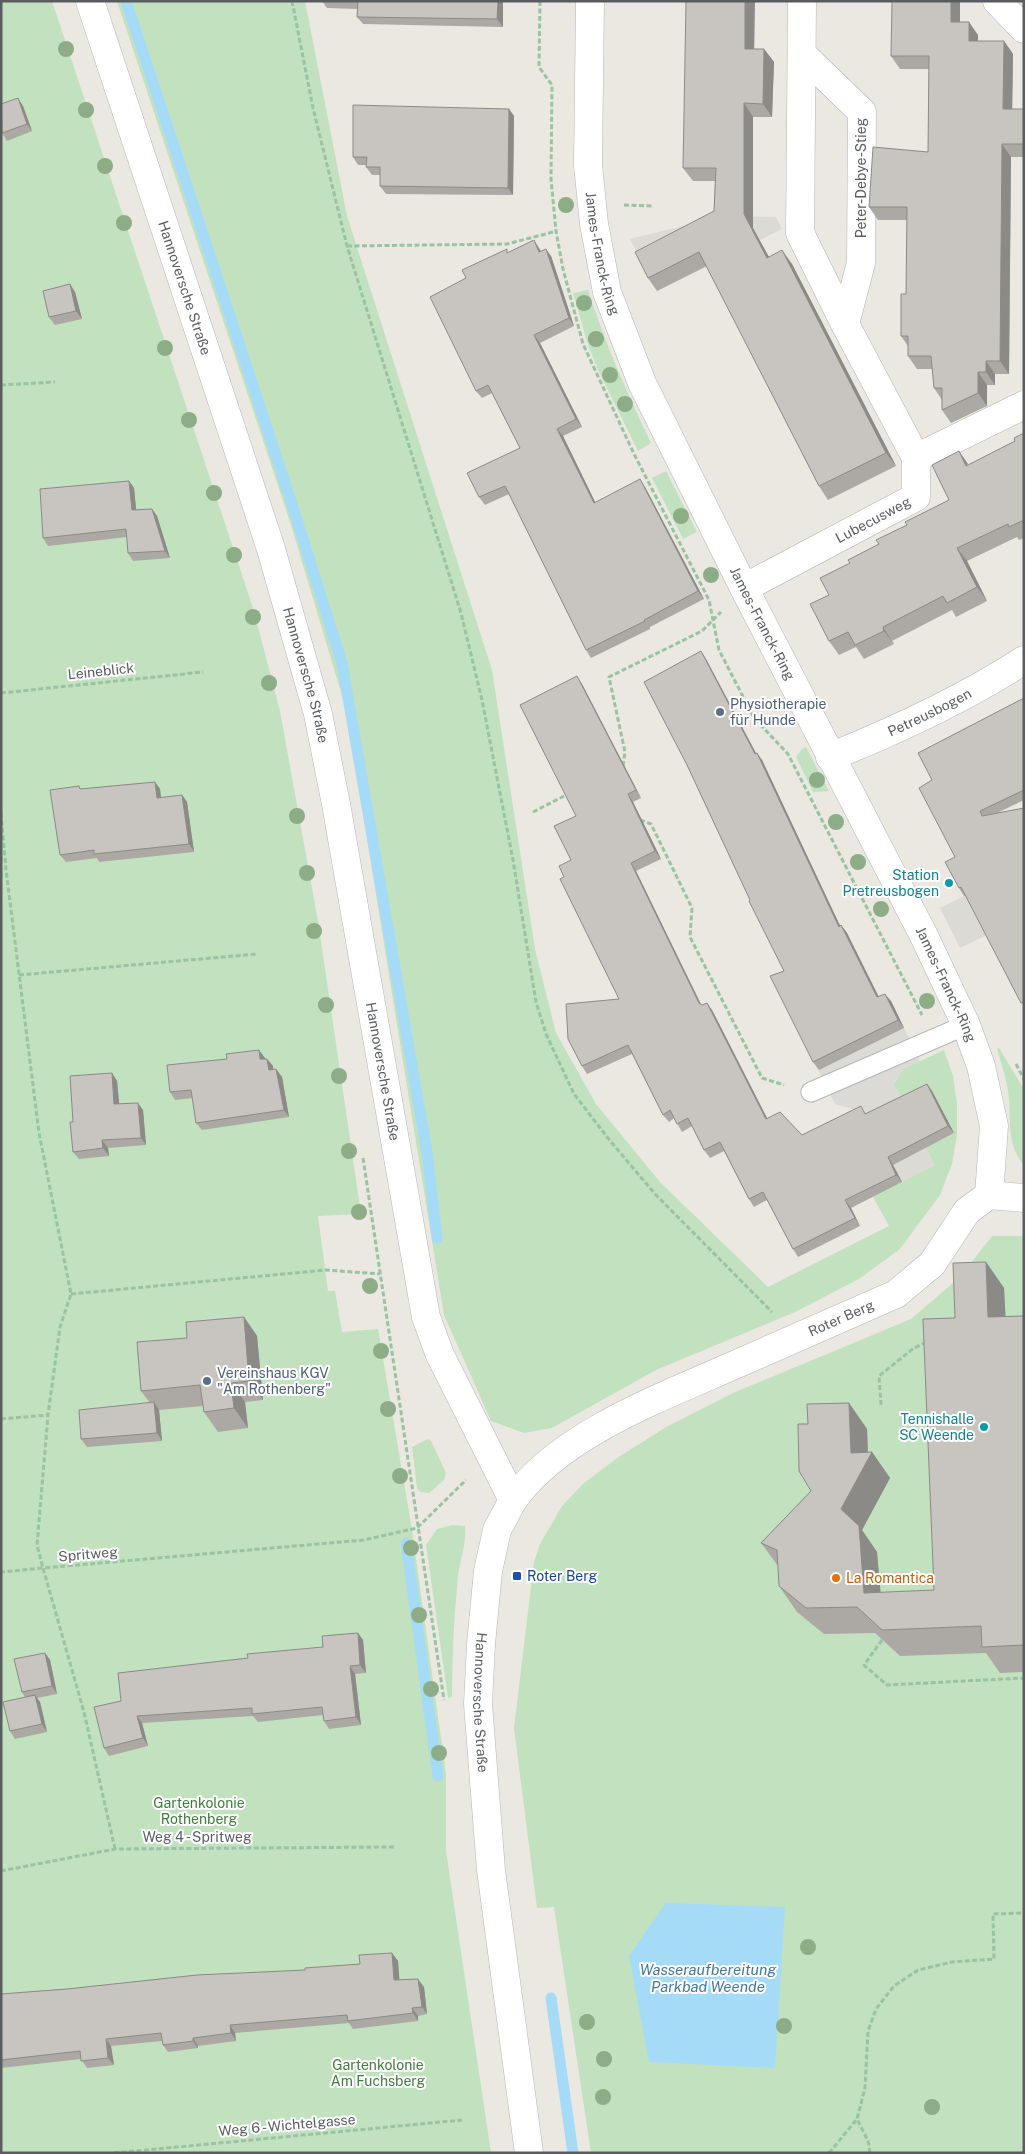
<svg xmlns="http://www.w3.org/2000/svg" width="1025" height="2154" font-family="'Public Sans',sans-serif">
<rect width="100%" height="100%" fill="#ebe8e1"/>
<g fill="#dcdad5">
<polygon points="723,216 776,217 782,229 657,291 630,239"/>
<polygon points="1024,833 987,935 960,948 940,908 964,896 951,870"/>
<polygon points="891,1001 920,1061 903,1069 894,1083 900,1096 905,1105 932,1091 954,1133 935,1165 873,1197 866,1113 835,1104 805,1043"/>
</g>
<g fill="#c2e1bf">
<polygon points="1,1 52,1 253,608 280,711 318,921 361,1214 318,1216 328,1291 335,1291 342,1332 378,1329 412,1530 446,1774 446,1851 491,2153 1,2153"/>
<polygon points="117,1 305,1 347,216 492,670 535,949 556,1033 596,1104 660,1182 768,1287 889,1226 873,1197 935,1165 926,1148 954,1133 905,1105 894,1084 903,1069 944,1050 953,1076 957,1104 957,1135 952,1164 940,1195 900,1249 859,1279 795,1312 656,1370 552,1428 524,1433 491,1421 444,1315 346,709 291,525"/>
<path d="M 588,290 C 605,343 627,393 651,443 L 638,451 L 599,372 L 588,345 L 573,293 Z"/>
<polygon points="666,471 697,532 683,539 652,478"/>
<polygon points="806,747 829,791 813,792 796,757 802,749"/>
<path d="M 999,1048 L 1024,1089 L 1024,1165 C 1005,1143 1012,1117 1008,1091 C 1006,1077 1001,1063 997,1049 Z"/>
<polygon points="992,1236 1024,1236 1024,2153 591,2153 554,1907 537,1908 514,1728 534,1562 540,1544 562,1506 584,1483 620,1456 668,1426 733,1393 911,1319 960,1277"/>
<polygon points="428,1439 431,1441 446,1473 444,1480 429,1493 420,1492 417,1488 412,1447"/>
<path d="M 452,1525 L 465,1526 C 467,1543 460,1559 458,1576 C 454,1616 452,1657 452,1697 L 448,1698 L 426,1545 L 437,1529 Z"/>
</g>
<polygon fill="#a5dbf7" points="666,1903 785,1907 775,2068 649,2062 629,1956"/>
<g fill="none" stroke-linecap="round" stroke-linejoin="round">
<g stroke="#a5dbf7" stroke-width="11">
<polyline points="126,1 292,504 342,663 427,1152 437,1238"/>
<polyline points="406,1543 438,1776"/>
<polyline points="551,1998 573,2153"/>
</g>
<g stroke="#b1b4b7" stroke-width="21">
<polyline id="lane" points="811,1092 966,1025"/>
</g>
<g stroke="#b1b4b7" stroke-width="29">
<g id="street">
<path id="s1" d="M 590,1 L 588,165 L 594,224 L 607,292 L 642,383 L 744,588 L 924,936 L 966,1025 L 981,1066 L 994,1126 L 989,1195"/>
<polyline points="802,1 800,233 845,324 916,458"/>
<polyline points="997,1 1024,29"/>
<polyline points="802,54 862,112 861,263 845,324"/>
<path id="s2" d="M 744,588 L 916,497 L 916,458 L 1024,405"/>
<path id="s3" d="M 830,757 C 897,730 964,699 1024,660"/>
<polyline points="989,1195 1024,1198"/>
<path id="s4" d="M 513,1500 C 561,1433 665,1396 739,1363 C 791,1340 843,1317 896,1294 L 932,1264 L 967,1211 L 989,1195"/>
</g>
</g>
<g stroke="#b2b6ba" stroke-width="29">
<g id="secondary">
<path id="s5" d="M 90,1 L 271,549 L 318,714 L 336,804 L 426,1317 L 440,1355 L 513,1500 L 497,1530 L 488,1571 L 481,1644 L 478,1704 L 491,1870 L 529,2153"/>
</g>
</g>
<g stroke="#9ac3a2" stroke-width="3" stroke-dasharray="5 2.5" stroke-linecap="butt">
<polyline points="292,1 313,108 347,246 461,613 482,700 513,860 536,1002 546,1034 574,1094 607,1137 655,1194 772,1312"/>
<polyline points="540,1 539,67 552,85 551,179 556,231 563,269 583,344 634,454 709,600 719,650 754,718 788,754 922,1015"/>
<polyline points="624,205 654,206"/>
<polyline points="347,246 507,244 557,231"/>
<polyline points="1,385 55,382"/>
<polyline points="1,693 203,672"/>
<polyline points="623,766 625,752 609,677 702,631 721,612"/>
<polyline points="533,812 568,794"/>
<polyline points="1,813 6,870 39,1133 71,1294 60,1327 48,1415 37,1545 43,1568 1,1572"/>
<polyline points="640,820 651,824 692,908 690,937 762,1078 784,1085"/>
<polyline points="19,975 257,954"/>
<polyline points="1016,1064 1024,1079"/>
<polyline points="363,1158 444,1700"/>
<polyline points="71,1294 326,1270 380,1274"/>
<polyline points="881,1405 879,1376 914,1348 927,1342"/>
<polyline points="1,1419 48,1415"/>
<polyline points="882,1640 864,1665 887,1685 1024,1678"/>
<polyline points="115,1849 84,1712 43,1568 364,1540 417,1528 466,1480"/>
<polyline points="1,1871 115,1849 395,1847"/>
<polyline points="114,2153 462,2120"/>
<polyline points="829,2153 857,2119"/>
<polyline points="870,2153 868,2141 857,2119 865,2088 868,2031 876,2009 894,1986 918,1970 952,1962 994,1959 993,1914 1024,1913"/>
</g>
<use href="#lane" stroke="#fff" stroke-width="19"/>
<use href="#street" stroke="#fff" stroke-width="28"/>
<use href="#secondary" stroke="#fff" stroke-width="28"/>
</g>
<g fill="#8cad86">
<circle cx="66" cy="49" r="8"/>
<circle cx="86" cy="110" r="8"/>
<circle cx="105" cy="166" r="8"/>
<circle cx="566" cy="205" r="8"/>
<circle cx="124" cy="223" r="8"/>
<circle cx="584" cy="303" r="8"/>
<circle cx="596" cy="339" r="8"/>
<circle cx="165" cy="348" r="8"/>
<circle cx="610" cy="375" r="8"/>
<circle cx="625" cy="404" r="8"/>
<circle cx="189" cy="420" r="8"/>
<circle cx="214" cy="493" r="8"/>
<circle cx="681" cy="516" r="8"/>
<circle cx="234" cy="555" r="8"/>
<circle cx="711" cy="575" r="8"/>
<circle cx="253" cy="617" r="8"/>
<circle cx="269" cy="683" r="8"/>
<circle cx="817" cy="780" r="8"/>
<circle cx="297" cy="816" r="8"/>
<circle cx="836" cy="822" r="8"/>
<circle cx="858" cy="862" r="8"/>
<circle cx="307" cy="873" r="8"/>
<circle cx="881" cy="909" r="8"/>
<circle cx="314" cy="931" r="8"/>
<circle cx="927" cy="1001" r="8"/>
<circle cx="326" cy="1005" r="8"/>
<circle cx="339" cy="1076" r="8"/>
<circle cx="349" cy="1151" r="8"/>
<circle cx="359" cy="1212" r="8"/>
<circle cx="370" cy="1286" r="8"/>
<circle cx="381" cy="1351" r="8"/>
<circle cx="388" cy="1409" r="8"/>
<circle cx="400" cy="1476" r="8"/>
<circle cx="411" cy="1548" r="8"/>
<circle cx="419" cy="1615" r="8"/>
<circle cx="431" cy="1689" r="8"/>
<circle cx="439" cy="1753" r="8"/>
<circle cx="808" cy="1947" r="8"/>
<circle cx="587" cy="2022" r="8"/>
<circle cx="784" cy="2026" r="8"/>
<circle cx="604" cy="2059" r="8"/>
<circle cx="603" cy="2097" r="8"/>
<circle cx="932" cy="2107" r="8"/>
</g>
<g fill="#aca9a5">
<polygon points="322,1 503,1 503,27 363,24 357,17 357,9 327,8"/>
<polygon points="960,1 960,22 978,35 978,41 1004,41 1013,54 1012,109 1024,109 1024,157 1011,157 1009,374 995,374 995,385 987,385 987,406 951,423 942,410 942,400 934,388 932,369 917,369 908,356 908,346 901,336 906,294 907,220 878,220 869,207 928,152 929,69 900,69 891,56"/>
<polygon points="754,49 764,49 774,62 772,117 753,117 753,228 769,257 792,264 896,466 828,500 819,486 707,266 657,291 648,278 714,211 715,181 693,181 683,168"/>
<polygon points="23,106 32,131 7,141 2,133"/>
<polygon points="509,109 514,116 513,195 386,194 380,186 380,175 372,175 366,167 366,165 358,165 353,157"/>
<polygon points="539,248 541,251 551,256 574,326 540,343 582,427 563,436 595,502 645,487 704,599 650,627 650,629 591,658 586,650 509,494 485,505 479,497 520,448 492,393 482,398 476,391 509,252"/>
<polygon points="75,292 82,319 55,325 49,317"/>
<polygon points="1024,433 1024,538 1019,540 1017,537 967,561 987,601 956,617 952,610 892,641 894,644 864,659 856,647 839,655 829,641 829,595 850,563 907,525 949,500 969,465 1015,441"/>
<polygon points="129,481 134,488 136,510 152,509 157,516 170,558 133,561 128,553 127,537 48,546 43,538"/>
<polygon points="706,659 756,753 757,753 762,760 840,926 841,925 847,933 878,997 891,1001 904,1028 819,1070 813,1062 784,971 687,765"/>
<polygon points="582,684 641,798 633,802 661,859 636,871 701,1004 712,1010 767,1118 802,1135 866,1114 927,1084 932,1091 954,1133 893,1165 902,1182 851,1208 860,1226 798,1257 793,1249 767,1200 754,1207 749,1199 724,1151 710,1158 704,1150 692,1126 682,1132 674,1118 669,1122 663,1115 632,1054 587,1074 582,1066 619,999 564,877 571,860 576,816"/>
<polygon points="1024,698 1024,800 997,813 1024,808 1024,1006 966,895 964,896 959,888 955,857 932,780"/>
<polygon points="155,782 160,789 161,798 182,795 187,802 194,852 99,862 97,858 66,862 60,855 79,786 81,789"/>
<polygon points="265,1058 265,1059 267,1059 273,1066 273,1070 276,1069 282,1077 289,1117 202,1130 196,1123 193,1098 175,1100 170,1092"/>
<polygon points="112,1073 117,1081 119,1104 143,1110 146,1145 108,1148 109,1156 79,1159 73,1152 73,1122"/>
<polygon points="986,1262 1004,1288 1005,1316 1024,1316 1024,1672 1000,1673 986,1653 900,1656 875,1633 824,1634 797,1612 779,1586 778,1566 761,1543 811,1491 808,1424 849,1403 867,1429 868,1452 872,1452 890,1478 862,1530 877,1552 880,1593 934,1590 955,1318"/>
<polygon points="244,1317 257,1336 263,1400 245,1402 248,1428 218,1432 204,1412 203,1406 159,1410 162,1441 87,1447 81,1439 150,1403 141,1391 187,1338"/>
<polygon points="358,1633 363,1640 366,1673 355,1674 361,1725 329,1729 324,1721 323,1715 258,1722 253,1716 142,1723 148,1746 109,1756 104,1748 121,1701 248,1658 323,1647"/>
<polygon points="45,1653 50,1660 57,1694 37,1698 40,1702 47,1732 15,1739 10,1731 25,1697 22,1692"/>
<polygon points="392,1953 398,1961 399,1980 424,1987 427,2014 418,2016 418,2021 353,2029 349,2023 235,2033 236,2041 198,2046 198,2048 168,2052 163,2045 162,2041 111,2046 114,2065 87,2068 81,2059 1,2068 1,1994 305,1970 360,1964"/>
</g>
<g fill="#8c8a86">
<polygon points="498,1 503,1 503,27 497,19"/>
<polygon points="745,1 755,1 754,62 745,49"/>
<polygon points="951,1 960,1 960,35 951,22"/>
<polygon points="969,22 978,35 978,54 969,41"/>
<polygon points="1004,41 1013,54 1012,123 1003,109"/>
<polygon points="764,49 774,62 772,117 763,104"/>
<polygon points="18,98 23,106 32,131 27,124"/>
<polygon points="744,103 753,117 753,228 777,272 767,258 744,214"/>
<polygon points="509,109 514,116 513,195 508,188"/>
<polygon points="1002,144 1011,157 1009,374 1000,361"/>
<polygon points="534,240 539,248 544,260 539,252"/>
<polygon points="546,249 551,256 574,326 569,318"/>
<polygon points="782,250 792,264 896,466 886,453"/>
<polygon points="70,284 75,292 82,319 76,311"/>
<polygon points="534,335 540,343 582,427 576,419"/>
<polygon points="986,361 995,374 995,385 986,372"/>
<polygon points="978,372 987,385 987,406 978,393"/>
<polygon points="557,429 563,436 599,510 594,503"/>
<polygon points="959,451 968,464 966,466"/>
<polygon points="640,479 645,487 704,599 698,591"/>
<polygon points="129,481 134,488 137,518 132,510"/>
<polygon points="152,509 157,516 170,558 165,551"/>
<polygon points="957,548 967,561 987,601 977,587"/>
<polygon points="883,627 892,641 894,644 884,631"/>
<polygon points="701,651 706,659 760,761 755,754"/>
<polygon points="577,676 582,684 641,798 636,790"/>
<polygon points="757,753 762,760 844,934 839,927"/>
<polygon points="155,782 160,789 162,806 157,798"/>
<polygon points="628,794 633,802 661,859 655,851"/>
<polygon points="182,795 187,802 194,852 189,844"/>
<polygon points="631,863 636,871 704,1011 699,1003"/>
<polygon points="841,925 847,933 883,1005 877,997"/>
<polygon points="885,994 891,1001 904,1028 898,1020"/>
<polygon points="707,1003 712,1010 771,1126 766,1119"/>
<polygon points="259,1050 265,1058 266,1067 260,1059"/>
<polygon points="267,1059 273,1066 274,1078 269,1070"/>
<polygon points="276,1069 282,1077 289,1117 284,1110"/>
<polygon points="112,1073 117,1081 120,1112 114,1104"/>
<polygon points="927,1084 932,1091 954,1133 948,1126"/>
<polygon points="138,1103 143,1110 146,1145 141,1138"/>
<polygon points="102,1140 108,1148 109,1156 103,1148"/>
<polygon points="888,1157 893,1165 902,1182 896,1175"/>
<polygon points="845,1200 851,1208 860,1226 855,1218"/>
<polygon points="986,1262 1004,1288 1007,1343 988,1317"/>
<polygon points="244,1317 257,1336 263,1400 249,1381"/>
<polygon points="231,1383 245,1402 248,1428 234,1408"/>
<polygon points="154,1402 159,1410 162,1441 157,1433"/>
<polygon points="849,1403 867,1429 868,1459 872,1452 890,1478 862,1530 877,1552 883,1619 864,1593 841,1509 851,1453"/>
<polygon points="358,1633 363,1640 366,1673 360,1665"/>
<polygon points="45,1653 50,1660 57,1694 52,1686"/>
<polygon points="350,1666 355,1674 361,1725 356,1717"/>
<polygon points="35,1695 40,1702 47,1732 42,1724"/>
<polygon points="137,1716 142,1723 148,1746 143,1738"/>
<polygon points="392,1953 398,1961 400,1987 394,1980"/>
<polygon points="418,1979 424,1987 427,2014 422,2007"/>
<polygon points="412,2008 418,2016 418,2021 413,2013"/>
<polygon points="230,2025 235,2033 236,2041 231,2033"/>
<polygon points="193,2038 198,2046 198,2048 193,2041"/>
<polygon points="106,2039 111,2046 114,2065 108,2058"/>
</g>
<g fill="#c8c5c0" stroke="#8c8a86">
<polygon points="358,1 498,1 497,19 357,17"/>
<polygon points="686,1 745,1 745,49 764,49 763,104 744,103 744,214 767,258 782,250 886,453 819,486 699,252 648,278 635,252 714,211 716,168 683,168"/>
<polygon points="892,1 951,1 951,22 969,22 969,41 1004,41 1003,109 1024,109 1024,144 1002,144 1000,361 986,361 986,372 978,372 978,393 942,410 942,388 934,388 931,356 908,356 908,336 901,336 901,294 906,294 907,207 869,207 873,147 928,152 929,56 891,56"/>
<polygon points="18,98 27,124 2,133 1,104"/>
<polygon points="353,105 509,109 508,188 380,186 380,167 366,167 367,157 353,157"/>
<polygon points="534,240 539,252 546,249 569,318 534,335 576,419 557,429 594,503 640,479 698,591 644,620 645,621 586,650 505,486 479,497 467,473 520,448 488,385 476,391 430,297 466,278 462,270 507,249 507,253"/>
<polygon points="70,284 76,311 49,317 43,291"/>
<polygon points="1024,433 1024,520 1009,527 1008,524 957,548 977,587 947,603 943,596 883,627 884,631 855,645 848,632 829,641 810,604 829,595 820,578 850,563 848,560 879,544 876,540 907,525 905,522 949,500 932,465 959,451 966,466 1015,441 1014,438"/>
<polygon points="129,481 132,510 152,509 165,551 128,553 126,529 43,538 40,489"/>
<polygon points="701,651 755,754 757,753 839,927 841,925 877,997 885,994 898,1020 813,1062 770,976 784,971 749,901 750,900 687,765 644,682"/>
<polygon points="577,676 636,790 628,794 655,851 631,863 699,1003 702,1005 707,1003 766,1119 780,1112 802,1135 861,1106 865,1114 927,1084 948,1126 888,1157 896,1175 845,1200 855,1218 793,1249 763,1192 749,1199 720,1142 704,1150 688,1118 677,1124 670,1110 663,1115 628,1045 582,1066 568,1039 566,1004 619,999 560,879 564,877 559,866 571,860 554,826 576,816 520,705"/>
<polygon points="1024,698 1024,790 980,811 982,816 1024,808 1024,1002 1021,1003 961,887 959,888 945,862 955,857 919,788 932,780 918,753"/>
<polygon points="155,782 157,798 182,795 189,844 94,854 94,850 60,855 50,790 79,786 80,789"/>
<polygon points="259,1050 260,1059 267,1059 269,1070 276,1069 284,1110 196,1123 191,1090 170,1092 167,1065 227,1059 226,1054"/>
<polygon points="112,1073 114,1104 138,1103 141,1138 102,1140 103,1148 73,1152 70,1122 73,1122 70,1076"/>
<polygon points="986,1262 988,1317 1024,1316 1024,1645 982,1647 981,1626 882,1630 857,1607 806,1608 779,1586 777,1550 761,1543 811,1491 799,1471 798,1424 808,1424 807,1404 849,1403 851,1453 872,1452 841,1509 859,1526 864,1593 934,1590 923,1319 955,1318 953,1263"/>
<polygon points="244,1317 249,1381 231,1383 234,1408 204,1412 200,1385 141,1391 137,1342 187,1338 186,1322"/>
<polygon points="154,1402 157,1433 81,1439 79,1410"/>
<polygon points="358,1633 360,1665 350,1666 356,1717 324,1721 322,1707 252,1714 252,1708 137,1716 143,1738 104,1748 94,1707 121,1701 118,1673 248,1658 247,1654 323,1647 322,1636"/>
<polygon points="45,1653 52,1686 22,1692 14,1659"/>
<polygon points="35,1695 42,1724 10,1731 3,1702"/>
<polygon points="392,1953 394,1980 418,1979 422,2007 412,2008 413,2013 348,2021 347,2015 230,2025 231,2033 193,2038 193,2041 163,2045 161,2033 106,2039 108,2058 81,2061 80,2051 1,2060 1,1994 67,1989 197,1975 305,1970 305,1968 360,1964 359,1955"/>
</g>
<g fill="#5c6f8a" stroke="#fff" stroke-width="2">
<circle cx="720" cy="712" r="5"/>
<circle cx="207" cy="1381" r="5"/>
</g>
<g fill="#0f9aa8" stroke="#fff" stroke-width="2">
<circle cx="949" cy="883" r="5"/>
<circle cx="984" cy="1427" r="5"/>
</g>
<rect fill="#1a4fb4" stroke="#fff" stroke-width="2" x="512" y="1571" width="10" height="10" rx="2.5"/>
<circle fill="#e8710a" stroke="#fff" stroke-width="2" cx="836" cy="1578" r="5"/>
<g text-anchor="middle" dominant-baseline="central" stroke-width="4" stroke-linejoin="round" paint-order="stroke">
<g font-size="14" fill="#595d60" stroke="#fff">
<text transform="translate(861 178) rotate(-90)">Peter-Debye-Stieg</text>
<text stroke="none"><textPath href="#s1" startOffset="254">James-Franck-Ring</textPath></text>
<text stroke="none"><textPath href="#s5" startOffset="302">Hannoversche Straße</textPath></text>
<text stroke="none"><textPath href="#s2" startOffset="146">Lubecusweg</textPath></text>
<text stroke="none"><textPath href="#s1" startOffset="659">James-Franck-Ring</textPath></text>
<text transform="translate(101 671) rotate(-6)">Leineblick</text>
<text stroke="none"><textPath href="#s5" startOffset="708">Hannoversche Straße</textPath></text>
<text stroke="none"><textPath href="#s3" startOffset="109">Petreusbogen</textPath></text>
<text stroke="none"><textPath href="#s1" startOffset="1064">James-Franck-Ring</textPath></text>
<text stroke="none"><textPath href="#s5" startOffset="1112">Hannoversche Straße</textPath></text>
<text stroke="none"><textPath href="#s4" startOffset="379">Roter Berg</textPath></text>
<text transform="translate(88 1554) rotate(-5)">Spritweg</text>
<text stroke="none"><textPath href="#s5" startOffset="1772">Hannoversche Straße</textPath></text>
<text x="197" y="1837">Weg 4 - Spritweg</text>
<text transform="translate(287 2125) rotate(-5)">Weg 6 - Wichtelgasse</text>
</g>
<g font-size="14" fill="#4e5e75" stroke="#fff" text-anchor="start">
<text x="730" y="704">Physiotherapie<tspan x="730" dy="16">für Hunde</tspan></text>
<text x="217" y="1373">Vereinshaus KGV<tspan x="217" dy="16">"Am Rothenberg"</tspan></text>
</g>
<g font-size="14" fill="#0d838f" stroke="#fff" text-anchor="end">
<text x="939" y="875">Station<tspan x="939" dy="16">Pretreusbogen</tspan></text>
<text x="974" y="1419">Tennishalle<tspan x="974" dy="16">SC Weende</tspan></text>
</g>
<g font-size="14" fill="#164399" stroke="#fff" text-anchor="start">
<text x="527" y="1576">Roter Berg</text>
</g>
<g font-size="14" fill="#c56008" stroke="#fff" text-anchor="start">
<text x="846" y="1578">La Romantica</text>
</g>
<g font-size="14" fill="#3e7d3b" stroke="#fff">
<text x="199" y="1803">Gartenkolonie<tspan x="199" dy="16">Rothenberg</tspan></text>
<text x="378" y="2065">Gartenkolonie<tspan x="378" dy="16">Am Fuchsberg</tspan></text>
</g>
<g font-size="15" font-style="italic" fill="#42789e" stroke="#fff">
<text x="708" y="1969">Wasseraufbereitung<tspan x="708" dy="17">Parkbad Weende</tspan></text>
</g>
</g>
<rect width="1025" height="2154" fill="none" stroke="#595d60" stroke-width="5"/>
</svg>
